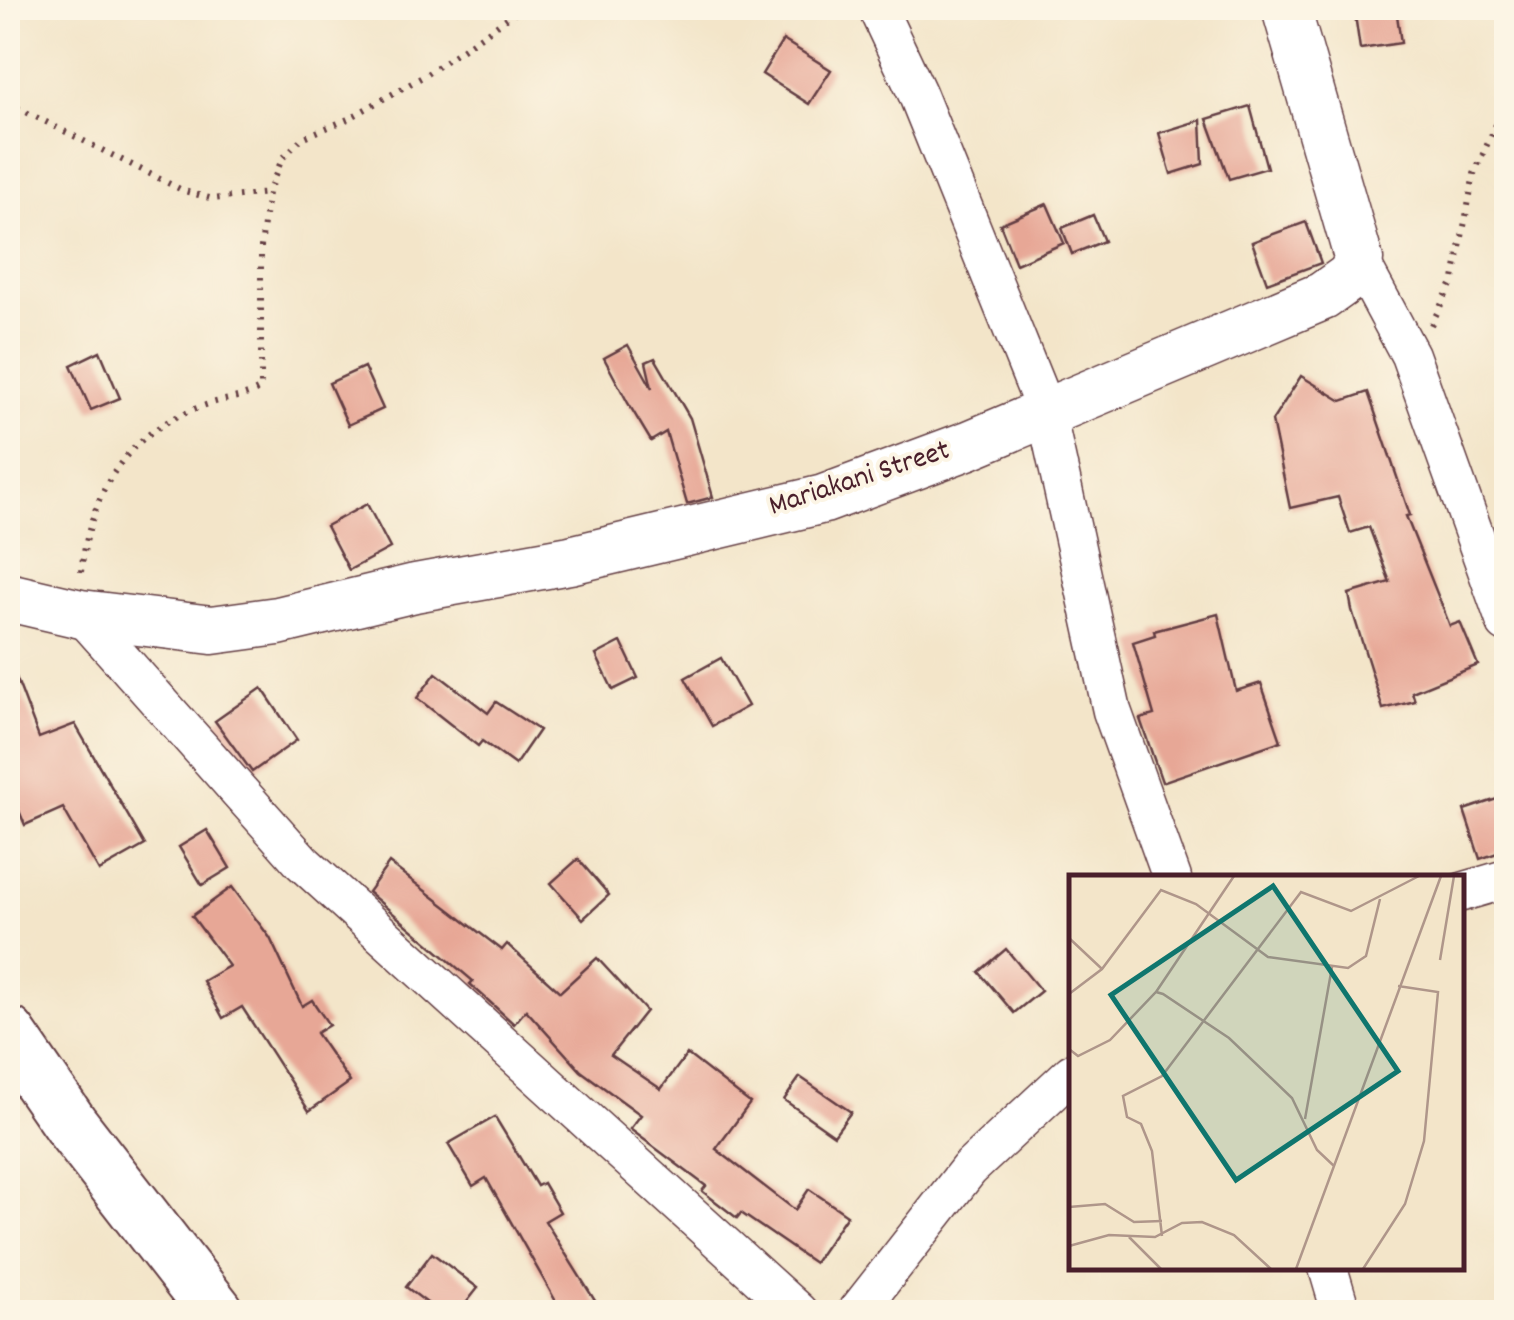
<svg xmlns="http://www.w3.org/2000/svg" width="1514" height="1320" font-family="Dekko,sans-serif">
<rect width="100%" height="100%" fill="#fcf5e5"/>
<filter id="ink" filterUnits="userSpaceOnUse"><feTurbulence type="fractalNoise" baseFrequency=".01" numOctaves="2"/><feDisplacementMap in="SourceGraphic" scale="20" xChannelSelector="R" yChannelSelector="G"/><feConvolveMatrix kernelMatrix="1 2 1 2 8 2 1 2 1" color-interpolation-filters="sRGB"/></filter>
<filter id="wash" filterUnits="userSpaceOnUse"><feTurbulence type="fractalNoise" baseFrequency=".0048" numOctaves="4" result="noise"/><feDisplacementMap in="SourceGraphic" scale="40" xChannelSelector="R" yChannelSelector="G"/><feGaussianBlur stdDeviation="2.25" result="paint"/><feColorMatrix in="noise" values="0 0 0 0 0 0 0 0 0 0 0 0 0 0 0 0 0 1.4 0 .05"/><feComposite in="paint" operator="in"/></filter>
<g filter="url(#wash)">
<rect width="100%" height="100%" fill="#f3e5c9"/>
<g id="blocks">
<g fill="#e7a796">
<polygon points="1354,8 1396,8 1401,43 1360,49"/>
<polygon points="783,40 831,70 809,104 762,74"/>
<polygon points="1250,106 1267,168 1229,179 1207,119"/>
<polygon points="1201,120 1203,164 1171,174 1159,133"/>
<polygon points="1047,204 1064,243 1016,264 1000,224"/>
<polygon points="1093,215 1104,241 1072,254 1062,228"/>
<polygon points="1306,222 1321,263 1267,283 1252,242"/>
<polygon points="628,345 652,388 646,362 655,358 690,418 713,497 687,504 666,432 651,441 628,403 604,358"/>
<polygon points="100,351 120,398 91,410 71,365"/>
<polygon points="364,367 383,409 348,425 329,383"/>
<polygon points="1301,376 1342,401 1368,392 1410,515 1406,516 1450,626 1460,622 1478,665 1412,692 1415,701 1383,709 1352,610 1349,594 1390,582 1369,527 1350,533 1338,497 1290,508 1272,421"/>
<polygon points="367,504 390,548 349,570 326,526"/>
<polygon points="1218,614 1236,691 1261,683 1281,741 1162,782 1140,719 1154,715 1133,642 1155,635 1154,631"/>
<polygon points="621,642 638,678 613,690 596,655"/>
<polygon points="721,658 748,706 712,726 685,678"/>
<polygon points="10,661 39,738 75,724 145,845 99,871 63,808 25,825 8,784"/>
<polygon points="436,673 488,713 496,702 539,730 515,765 482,741 478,746 417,698"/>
<polygon points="262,688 297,740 252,772 215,721"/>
<polygon points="1506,796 1506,850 1480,859 1464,810"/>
<polygon points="207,830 230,868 202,885 179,847"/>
<polygon points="578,859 609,895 583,919 551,883"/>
<polygon points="389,863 502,950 507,944 560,992 597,958 646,1011 611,1055 661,1089 687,1054 750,1103 716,1149 795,1210 809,1189 847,1215 814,1263 741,1213 737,1218 702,1191 706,1186 630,1129 641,1115 581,1071 526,1010 514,1024 470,984 473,981 368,892"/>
<polygon points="232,887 270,938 302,1006 312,1000 329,1025 316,1033 350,1082 309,1111 242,1007 223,1018 203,981 229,966 192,916"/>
<polygon points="1006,949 1041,991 1014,1013 979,972"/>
<polygon points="800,1077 851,1112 834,1135 784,1100"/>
<polygon points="495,1117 537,1186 543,1183 560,1212 545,1221 602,1312 562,1312 486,1178 473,1186 448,1144"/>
<polygon points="432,1253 478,1288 459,1312 439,1312 406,1287"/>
</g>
</g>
</g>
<g filter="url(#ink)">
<use href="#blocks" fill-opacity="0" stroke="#633d43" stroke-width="2.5"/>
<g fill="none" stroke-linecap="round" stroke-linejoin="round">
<g stroke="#633d43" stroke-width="41">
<g id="minor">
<polyline points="877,8 917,93 1046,412 1112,711 1172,878"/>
<polyline points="1359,260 1410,355 1506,623"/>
<polyline points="81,614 302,862 798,1312"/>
<polyline points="1462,892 1506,879"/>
<polyline points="1328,1268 1341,1312"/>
<polyline points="857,1312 969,1169 1072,1073"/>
</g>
</g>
<g stroke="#633d43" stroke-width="51">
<polyline id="tertiary" points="8,597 81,614 212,630 278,621 415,588 570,560 824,499 969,445 1323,296 1351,276 1359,260 1286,8"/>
</g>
<g stroke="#633d43" stroke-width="59">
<polyline id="trunk" points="8,1034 70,1124 216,1312"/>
</g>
<g stroke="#633d43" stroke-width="6" stroke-dasharray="2.5 8" stroke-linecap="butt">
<polyline points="8,103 184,191 213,199 268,193"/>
<polyline points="1431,325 1454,279 1474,174 1506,102"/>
<path d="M 81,572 C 91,490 127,429 209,404 C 227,398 244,398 261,388 L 261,247 L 268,193 L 282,159 L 302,138 L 348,119 L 424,76 L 521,8"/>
</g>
<use href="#minor" stroke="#fff" stroke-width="38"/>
<use href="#tertiary" stroke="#fff" stroke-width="48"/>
<use href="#trunk" stroke="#fff" stroke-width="55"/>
</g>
</g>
<g text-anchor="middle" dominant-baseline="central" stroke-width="8" stroke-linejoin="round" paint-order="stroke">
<g font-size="30" fill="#4a1f2b" stroke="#fcf5e5">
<text transform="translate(860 480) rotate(-18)">Mariakani Street</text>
</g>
</g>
<g transform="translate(1069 875)">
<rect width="395" height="395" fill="#f3e5c9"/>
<path fill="none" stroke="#af968a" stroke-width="2.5" d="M 0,63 L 33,94M 371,85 L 385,1M 87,117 L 165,1M 0,119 L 33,94 L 92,15 L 127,29 L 199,82 L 279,93 L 297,81 L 311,24M 0,174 L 9,181 L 41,165 L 87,117 L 94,119 L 160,163 L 223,223 L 248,275 L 265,291M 236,244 L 263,92M 0,332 L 36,329 L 65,347 L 93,346M 93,361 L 83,276 L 72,249 L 58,242 L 54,221 L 93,201 L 232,17 L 282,36 L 350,1M 60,362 L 92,394M 0,371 L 40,360 L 86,362 L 113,348 L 133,347 L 165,360 L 202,394M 227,394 L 372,1M 294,394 L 336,329 L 355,266 L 369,117 L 329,111"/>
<path fill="#0f766e" fill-opacity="0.15" stroke="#0f766e" stroke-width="5" d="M 204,11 L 329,196 L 167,305 L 42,120 Z"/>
<rect width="395" height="395" fill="none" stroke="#4a1f2b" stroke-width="5"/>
</g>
<rect width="1514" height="1320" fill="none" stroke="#fcf5e5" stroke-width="40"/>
</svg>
